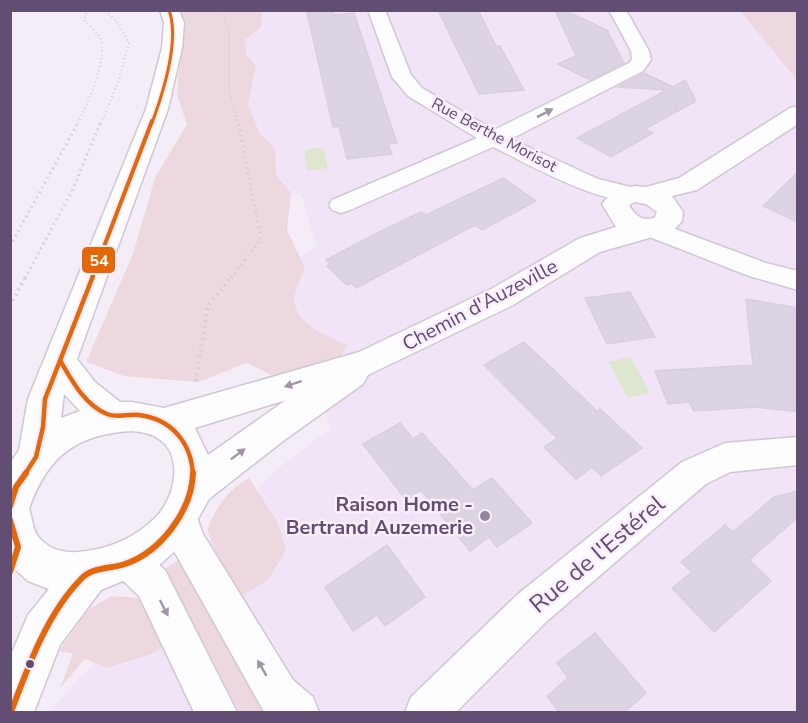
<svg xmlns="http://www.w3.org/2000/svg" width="808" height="723" font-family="'Nunito Sans',sans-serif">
<rect width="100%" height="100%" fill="#f4ecf7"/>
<polygon fill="#f2e4f7" points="239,11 797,11 797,712 48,712 276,470 331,428 275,290 275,273 317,247 301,194 248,191"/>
<g fill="#edd8e0">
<path d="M 176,11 L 263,11 L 261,27 L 245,40 L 246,54 L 256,66 L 248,103 L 259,132 L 275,149 L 276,175 L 291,193 L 287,230 L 305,268 C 302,277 296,286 295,295 C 290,323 328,336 347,345 L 339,360 L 278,378 L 247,363 L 198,382 L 124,376 L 86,362 L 133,254 L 155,178 L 187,124 L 177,95 L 183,19 Z"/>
<polygon points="740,11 797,11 797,80"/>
<path d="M 249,478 L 277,521 L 286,550 L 268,580 L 235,600 L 207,530 C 217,506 226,491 249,478 Z"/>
<polygon points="178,560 188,563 276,712 240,712 171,582 166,568"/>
<polygon points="111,596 142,598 166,644 152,654 107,668 85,659 60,688 73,654 59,651 88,610"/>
</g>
<g fill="#dfe6cf">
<polygon points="317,147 324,149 328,168 307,171 304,151"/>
<polygon points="631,357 650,393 628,398 608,362"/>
</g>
<g fill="#ddd4e3" stroke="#d9cfdf" stroke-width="1.5">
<polygon points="333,10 334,15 354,13 397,143 388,144 392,154 347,159 339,126 333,127 307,12"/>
<polygon points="438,10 478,10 496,46 500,46 524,90 479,94"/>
<polygon points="555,10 564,10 607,30 624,63 590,80 558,64 576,56"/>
<polygon points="644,73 673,87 685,80 696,101 645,129 653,133 611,157 577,138 667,90 618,87"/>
<polygon points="798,172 798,222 763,206"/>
<polygon points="503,178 536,201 482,230 475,225 356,288 351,283 347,285 327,266 330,264 326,260 379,232 421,212 426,215"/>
<polygon points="630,292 655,337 607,344 585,298"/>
<polygon points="746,299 798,308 798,412 756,407 694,411 689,402 668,404 655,371 753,365"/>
<polygon points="524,342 597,411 600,409 642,448 601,476 592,467 576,479 544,447 557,438 484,365"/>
<polygon points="400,423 413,439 422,433 473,490 492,478 532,523 497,547 489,537 470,551 421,490 406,500 363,444"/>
<polygon points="798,491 798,517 749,560 771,581 714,632 672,588 692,572 681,562 725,525 733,532 774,497"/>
<polygon points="387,545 425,597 385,626 377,615 353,631 325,587"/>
<polygon points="595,633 646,693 625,712 559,712 547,696 568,678 557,663"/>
</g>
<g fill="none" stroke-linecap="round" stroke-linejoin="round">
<g stroke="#d0c7d5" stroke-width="3">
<g id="minor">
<path d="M 368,10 L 385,10 L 411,75 L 422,88 L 494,130 L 629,63 L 632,59 L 631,51 L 609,10 L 626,10 L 649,51 L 651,60 L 643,71 L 511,139 L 598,179 L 639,189 L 643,194 L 639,199 C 604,208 527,163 493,147 L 350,210 L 341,213 L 332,210 L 329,205 L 332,200 L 477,138 L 408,96 L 392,77 Z"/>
<polygon points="651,220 766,263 798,271 798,290 749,276 642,234 638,228 642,222"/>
<polygon points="798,437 798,465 730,472 706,484 546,622 456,712 405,712 411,697 518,594 682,462 725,443"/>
<polygon points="179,499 192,504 203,534 293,680 313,697 319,712 266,712 263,710 169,542 161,516 166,504"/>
<polygon points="130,544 143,549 165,570 237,712 194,712 139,596 117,575 111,562 117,549"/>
</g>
</g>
<g stroke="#d0c7d5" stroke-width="3">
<path id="tertiary" d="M 160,10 L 179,10 L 184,23 L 182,48 L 168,109 L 77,359 L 95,382 L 120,402 L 132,402 L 164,408 L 359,352 L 491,289 L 580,238 L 616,227 L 602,204 L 613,191 L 635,186 L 646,187 L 679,178 L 790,108 L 798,106 L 798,124 L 697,190 L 672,196 L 683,212 L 682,221 L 673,231 L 600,252 L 513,305 L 368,375 L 363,384 L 283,441 L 209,499 L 185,542 L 157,567 L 101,590 L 60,645 L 34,712 L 10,712 L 10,657 L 28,615 L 49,589 L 28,581 L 10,565 L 10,463 L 19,450 L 28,399 L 146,109 L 162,48 L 164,23 ZM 635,202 L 646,204 L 657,212 L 655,217 C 644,223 634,215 629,205 ZM 64,394 L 80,411 L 61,418 ZM 286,400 L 208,455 L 195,428 ZM 132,431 C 141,432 151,433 159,439 C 184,456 175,498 156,517 C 137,536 114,547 87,551 C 69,554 49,552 37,535 C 33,529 32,517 29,509 C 47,456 77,434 132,431 Z"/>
</g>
<g stroke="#d2ccd7" stroke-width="2" stroke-dasharray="1 3" stroke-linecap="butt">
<polyline points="221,10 229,32 229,89 238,123"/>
<path d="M 78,123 C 87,104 109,58 100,38 C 96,31 89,25 84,20 L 87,10"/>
<polyline points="101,123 118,82 129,43 118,23 105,10"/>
</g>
<g stroke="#d2ccd7" stroke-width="3" stroke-dasharray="1.5 4" stroke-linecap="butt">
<polyline points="10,246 79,121"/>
<polyline points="25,278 72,191 101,121"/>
<polyline points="231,278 261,239 238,121"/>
</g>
<g stroke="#d2ccd7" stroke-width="4" stroke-dasharray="1.5 4.5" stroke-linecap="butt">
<polyline points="10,306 26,276"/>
<polyline points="196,381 208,306 232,276"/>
</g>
<use href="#minor" fill="#fdfcfe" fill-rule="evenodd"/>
<use href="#tertiary" fill="#fdfcfe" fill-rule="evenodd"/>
<g stroke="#faeefd" stroke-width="6">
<path id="bus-1-far3" d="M 152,123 C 163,93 180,40 169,10"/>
</g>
<g stroke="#faeefd" stroke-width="8">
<polyline id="bus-1-far2" points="92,278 152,121"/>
</g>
<g stroke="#faeefd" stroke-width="9">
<g id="bus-1-far1">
<path d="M 61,362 C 72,381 85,405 107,414 C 117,418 128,414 139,415 C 172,419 191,443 193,474"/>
<polyline points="25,474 36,457 43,427 45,399 93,276"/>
</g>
</g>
<g stroke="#faeefd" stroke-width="10">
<g id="bus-1">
<polyline points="10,506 16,487 26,473"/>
<polyline points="10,520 18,547 10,572"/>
<path d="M 11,712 C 28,667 47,613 82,578 C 93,567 111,569 125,564 C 161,552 192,510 193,473"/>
</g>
</g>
<use href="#bus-1-far3" stroke="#e46809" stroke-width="3"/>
<use href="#bus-1-far2" stroke="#e46809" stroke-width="4"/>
<use href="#bus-1-far1" stroke="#e46809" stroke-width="4.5"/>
<use href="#bus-1" stroke="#e46809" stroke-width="6"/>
</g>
<defs><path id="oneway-solid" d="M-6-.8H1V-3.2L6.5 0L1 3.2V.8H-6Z" transform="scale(1.5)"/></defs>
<g fill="#a094ab">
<use href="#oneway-solid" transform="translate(545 113) rotate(-27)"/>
<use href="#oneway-solid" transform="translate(293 384) rotate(162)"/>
<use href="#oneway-solid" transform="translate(238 454) rotate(-37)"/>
<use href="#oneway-solid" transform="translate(164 608) rotate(63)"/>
<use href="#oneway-solid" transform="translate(262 668) rotate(-120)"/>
</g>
<circle fill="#9585a1" stroke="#faeefd" stroke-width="2" cx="485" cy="516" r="6"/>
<circle fill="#624e73" stroke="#faeefd" stroke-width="2" cx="30" cy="664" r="5"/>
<g text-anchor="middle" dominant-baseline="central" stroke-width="5" stroke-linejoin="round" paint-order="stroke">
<g font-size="16" fill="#624e73" stroke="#faeefd">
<text transform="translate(494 135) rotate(28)">Rue Berthe Morisot</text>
</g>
<g font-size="20" fill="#624e73" stroke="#faeefd">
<text transform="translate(480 305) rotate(-28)">Chemin d'Auzeville</text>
</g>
<g font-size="20" font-weight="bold" fill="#624e73" stroke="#faeefd" text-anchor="end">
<text x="473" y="504">Raison Home -<tspan x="473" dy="23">Bertrand Auzemerie</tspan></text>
</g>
<g font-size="24" fill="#624e73" stroke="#faeefd">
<text transform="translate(597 554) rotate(-40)">Rue de l'Estérel</text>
</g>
</g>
<rect stroke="#faeefd" stroke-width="2" x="81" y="246" width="35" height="28" rx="6" fill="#e46809"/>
<g font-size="16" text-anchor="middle" font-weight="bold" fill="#fff">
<text x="99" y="266">54</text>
</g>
<rect width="808" height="723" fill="none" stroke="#624e73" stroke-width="24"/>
</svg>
